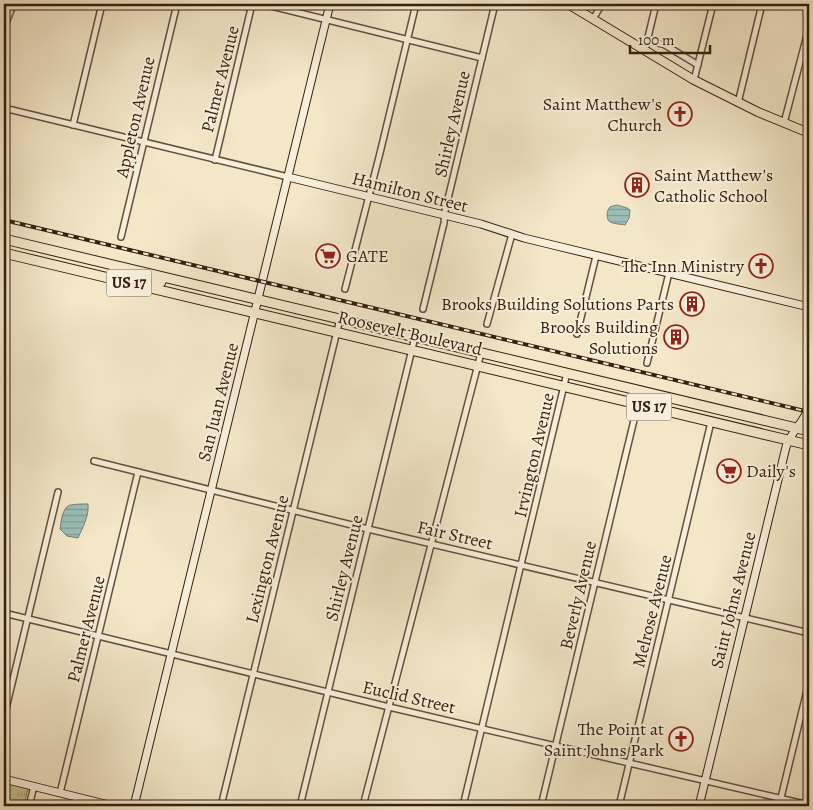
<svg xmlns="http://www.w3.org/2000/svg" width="813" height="810" font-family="Alegreya,serif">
<defs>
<pattern id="park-tufts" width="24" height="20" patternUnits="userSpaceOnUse" patternTransform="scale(1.25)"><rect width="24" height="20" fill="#c3c390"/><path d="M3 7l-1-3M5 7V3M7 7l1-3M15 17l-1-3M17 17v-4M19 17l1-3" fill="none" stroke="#a8a77b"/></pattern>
<pattern id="water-rules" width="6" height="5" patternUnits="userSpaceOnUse" patternTransform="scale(1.25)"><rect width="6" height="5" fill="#9bbfb8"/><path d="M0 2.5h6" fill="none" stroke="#7f9b94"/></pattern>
</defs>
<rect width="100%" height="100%" fill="#f3e7c8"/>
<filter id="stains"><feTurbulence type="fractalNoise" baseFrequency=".004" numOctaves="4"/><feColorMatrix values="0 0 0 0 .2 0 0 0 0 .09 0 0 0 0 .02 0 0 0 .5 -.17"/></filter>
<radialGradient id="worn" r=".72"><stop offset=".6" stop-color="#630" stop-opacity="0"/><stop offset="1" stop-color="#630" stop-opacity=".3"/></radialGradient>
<polygon fill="url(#park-tufts)" stroke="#7d7150" points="4,781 28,787 24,806 4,806"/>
<g fill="url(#water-rules)" stroke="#737f74">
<path d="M 617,205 L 627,208 L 630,210 L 629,218 L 625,225 C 621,224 612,224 609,221 C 606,218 607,211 609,208 C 610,206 614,206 617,205 Z"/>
<path d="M 88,504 C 89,516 83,527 78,538 L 67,536 L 60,529 C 61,523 62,510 68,506 C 71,504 84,504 88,504 Z"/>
</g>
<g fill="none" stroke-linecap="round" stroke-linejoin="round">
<polyline stroke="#737f74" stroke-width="2" points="4,36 17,4"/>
<g stroke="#66513d" stroke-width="8">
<g id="street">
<polyline points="263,4 482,58"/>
<polyline points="593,19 602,4"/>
<polyline points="647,40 665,45 698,65"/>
<polyline points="645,50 656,4"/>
<polyline points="694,80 713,4"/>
<polyline points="738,103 762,4"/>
<polyline points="4,108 288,177"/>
<polyline points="784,123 807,35 809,35"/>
<polyline points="73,125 102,4"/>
<polyline points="215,160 252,4"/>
<polyline points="121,237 177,4"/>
<polyline points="345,289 380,153 416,4"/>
<polyline points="423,309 444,223 445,211 495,4"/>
<polyline points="487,324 512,234"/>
<polyline points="577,334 596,256"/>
<polyline points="647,363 669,273"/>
<polyline points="94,461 368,529 809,633"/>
<polyline points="4,613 389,707 809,805"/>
<polyline points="4,717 58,492"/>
<polyline points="60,793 138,472"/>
<polyline points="29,806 34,786"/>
<polyline points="221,806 340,319"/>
<polyline points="300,806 415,337"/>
<polyline points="363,806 481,353"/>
<polyline points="463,806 567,373"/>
<polyline points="541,806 641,391"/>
<polyline points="619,806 711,422"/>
<polyline points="779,806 809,682"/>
</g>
</g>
<g stroke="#371f0f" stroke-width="9">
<g id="secondary">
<polyline points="288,177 481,224 524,238 557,246 809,307"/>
<polyline points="4,779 113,806"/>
<polyline points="134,806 330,4"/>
<path d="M 699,806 L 786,447 C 790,432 805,422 809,406"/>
</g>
</g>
<g stroke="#371f0f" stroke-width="10">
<polyline id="primary" points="568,4 694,80 758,112 809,133"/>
</g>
<g stroke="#371f0f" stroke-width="11">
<g id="highway">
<polyline points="4,239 809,431"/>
<polyline points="4,253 809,445"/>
<path d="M 122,281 C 132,272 149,280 161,282"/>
</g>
</g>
<use href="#street" stroke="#f7efdb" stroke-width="5"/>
<use href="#secondary" stroke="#f7efdb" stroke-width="7"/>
<use href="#primary" stroke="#f3e7c8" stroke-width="8"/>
<use href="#highway" stroke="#f3e7c8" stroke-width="9"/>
<g stroke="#371f0f" stroke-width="4">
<polyline id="rail" points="4,220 809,412"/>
</g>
<use href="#rail" stroke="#f7efdb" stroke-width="2" stroke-dasharray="5.5" stroke-linecap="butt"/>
</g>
<defs>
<g id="church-ring" transform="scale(1.25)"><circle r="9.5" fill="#f7efdb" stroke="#8f2418" stroke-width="1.5"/><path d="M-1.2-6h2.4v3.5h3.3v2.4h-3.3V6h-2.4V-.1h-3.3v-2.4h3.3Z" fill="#8f2418"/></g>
<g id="building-ring" transform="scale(1.25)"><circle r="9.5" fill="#f7efdb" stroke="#8f2418" stroke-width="1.5"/><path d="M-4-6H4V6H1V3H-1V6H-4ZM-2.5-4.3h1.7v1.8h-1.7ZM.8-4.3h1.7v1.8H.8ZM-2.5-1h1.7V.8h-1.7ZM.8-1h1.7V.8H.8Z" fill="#8f2418"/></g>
<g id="supermarket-ring" transform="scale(1.25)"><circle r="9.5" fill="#f7efdb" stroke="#8f2418" stroke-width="1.5"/><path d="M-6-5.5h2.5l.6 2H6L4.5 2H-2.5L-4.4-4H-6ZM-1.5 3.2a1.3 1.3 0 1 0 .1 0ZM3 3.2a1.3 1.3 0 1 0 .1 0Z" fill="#8f2418"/></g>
</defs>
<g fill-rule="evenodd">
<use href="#church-ring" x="680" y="114"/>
<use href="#building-ring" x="637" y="185"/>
<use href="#supermarket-ring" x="328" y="256"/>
<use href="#church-ring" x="761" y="266"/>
<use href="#building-ring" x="692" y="304"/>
<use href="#building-ring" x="676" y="337"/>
<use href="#supermarket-ring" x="729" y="471"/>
<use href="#church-ring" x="681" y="739"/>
</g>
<g text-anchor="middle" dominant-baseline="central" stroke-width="4" stroke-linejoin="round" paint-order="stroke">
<g fill="#f7efdb" stroke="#715d4c" stroke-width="1">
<rect x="106.5" y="269.5" width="45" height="27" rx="4"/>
<rect x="626.5" y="393.5" width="45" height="27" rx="4"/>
</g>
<g font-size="16" font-weight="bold" fill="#371f0f">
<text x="129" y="283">US 17</text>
<text x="649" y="407">US 17</text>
</g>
<g font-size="18" fill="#371f0f" stroke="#f7efdb">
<text transform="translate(220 79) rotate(-76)">Palmer Avenue</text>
<text transform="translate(135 117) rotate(-77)">Appleton Avenue</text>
<text transform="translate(452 124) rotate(-77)">Shirley Avenue</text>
<text transform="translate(410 192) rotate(14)">Hamilton Street</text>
<text transform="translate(410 333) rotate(13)">Roosevelt Boulevard</text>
<text transform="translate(218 402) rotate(-76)">San Juan Avenue</text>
<text transform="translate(534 455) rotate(-77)">Irvington Avenue</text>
<text transform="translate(455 535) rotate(13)">Fair Street</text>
<text transform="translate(267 559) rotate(-76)">Lexington Avenue</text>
<text transform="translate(344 568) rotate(-76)">Shirley Avenue</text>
<text transform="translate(578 595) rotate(-77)">Beverly Avenue</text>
<text transform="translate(733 600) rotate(-76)">Saint Johns Avenue</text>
<text transform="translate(652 611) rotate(-76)">Melrose Avenue</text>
<text transform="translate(86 629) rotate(-76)">Palmer Avenue</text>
<text transform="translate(409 697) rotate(13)">Euclid Street</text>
</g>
<g font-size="18" fill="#371f0f" stroke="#f7efdb" text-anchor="end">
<text x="662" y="104">Saint Matthew's<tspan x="662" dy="21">Church</tspan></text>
<text x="654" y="175" text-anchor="start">Saint Matthew's<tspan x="654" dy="21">Catholic School</tspan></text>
<text x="346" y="256" text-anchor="start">GATE</text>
<text x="744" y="266">The Inn Ministry</text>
<text x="674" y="304">Brooks Building Solutions Parts</text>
<text x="658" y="327">Brooks Building<tspan x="658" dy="21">Solutions</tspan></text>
<text x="746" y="471" text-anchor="start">Daily's</text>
<text x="664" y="729">The Point at<tspan x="664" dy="21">Saint Johns Park</tspan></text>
</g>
</g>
<rect width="813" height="810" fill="none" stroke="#f3e7c8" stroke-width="20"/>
<rect x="5" y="5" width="803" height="800" fill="none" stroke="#371f0f" stroke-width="2.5"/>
<rect x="10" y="10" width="793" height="790" fill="none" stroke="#371f0f"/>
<path d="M630 45v8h80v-8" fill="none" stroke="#371f0f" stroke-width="2.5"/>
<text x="638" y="45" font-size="15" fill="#371f0f" stroke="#f7efdb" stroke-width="4" paint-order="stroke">100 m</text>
<rect width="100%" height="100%" filter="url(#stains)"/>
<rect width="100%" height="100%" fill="url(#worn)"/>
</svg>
